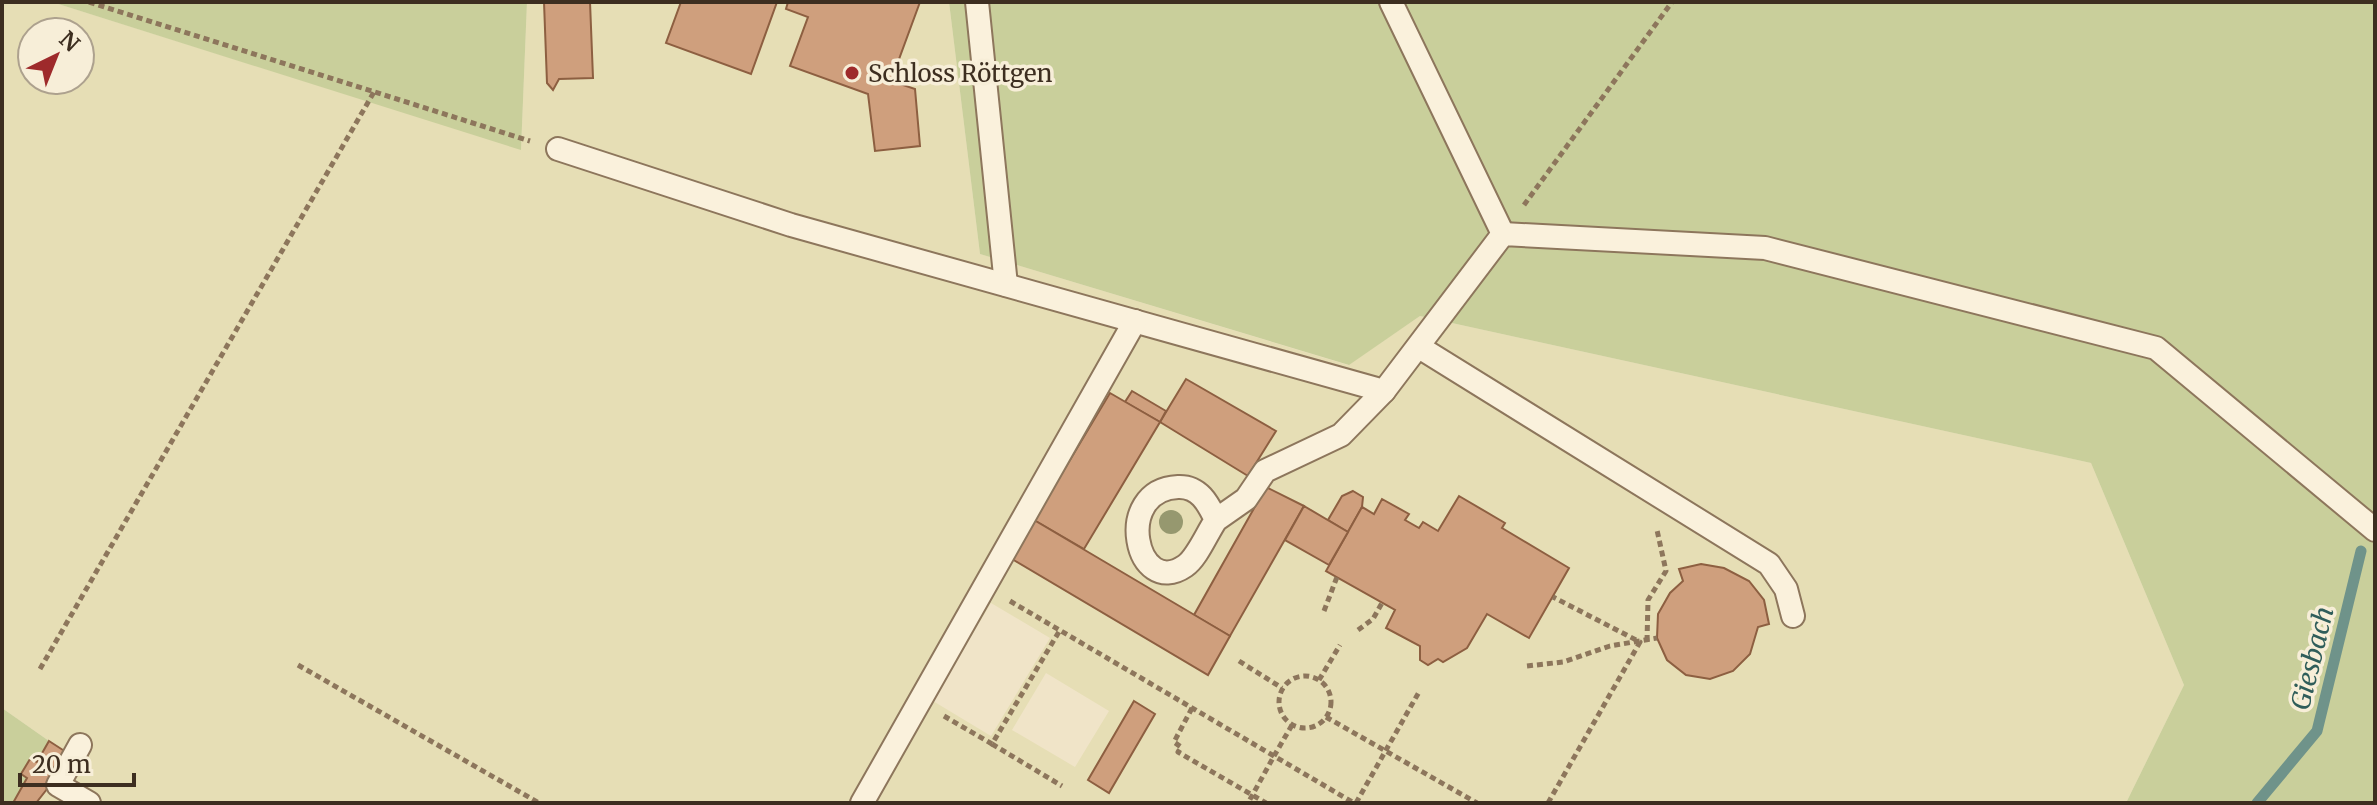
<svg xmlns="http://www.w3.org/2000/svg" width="2377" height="805" font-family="Merriweather,serif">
<rect width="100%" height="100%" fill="#f0e4c8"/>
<path fill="#e6deb5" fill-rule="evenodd" d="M 2,2 L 52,2 L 521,149 L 527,2 L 949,2 L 980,254 L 1348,365 L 1420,316 L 2091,463 L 2184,685 L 2126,803 L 13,803 L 27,778 L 21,774 L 30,759 L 36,762 L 49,741 L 2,708 ZM 32,32 L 80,32 L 80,80 L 32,80 ZM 991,603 L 1050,638 L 991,736 L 933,701 ZM 1046,673 L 1109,711 L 1075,767 L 1012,730 Z"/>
<g fill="#c9cf9b">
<polygon points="52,2 527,2 521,150"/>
<polygon points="949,2 2375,2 2375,803 2126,803 2184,685 2091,463 1420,316 1349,365 980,254"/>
<polygon points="2,708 49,741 37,762 30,759 22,774 27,778 13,803 2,803"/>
</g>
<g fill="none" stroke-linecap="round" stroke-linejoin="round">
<polyline stroke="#6f938a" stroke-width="11" points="2257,803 2317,731 2361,551"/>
</g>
<g fill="#cf9f7d" stroke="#8d5f41" stroke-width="2">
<polygon points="544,2 590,2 593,78 559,79 553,90 547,83"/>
<polygon points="681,2 777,2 751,74 666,43"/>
<polygon points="788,2 920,2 891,81 915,89 920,146 875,151 868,94 790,66 808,17 786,9"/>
<polygon points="1186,379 1276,431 1248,476 1160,422"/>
<polygon points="1132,391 1166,411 1160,422 1125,402"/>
<polygon points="1110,393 1160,422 1084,549 1034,520"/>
<polygon points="1266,487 1304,506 1230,636 1194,615"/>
<polygon points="1353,491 1363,497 1362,507 1348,532 1328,520 1342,496"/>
<polygon points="1459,496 1505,523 1502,528 1569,568 1529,638 1487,614 1467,648 1443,662 1438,659 1428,665 1420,660 1420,646 1386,628 1395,610 1326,571 1362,507 1374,514 1382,499 1409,514 1405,520 1419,528 1423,522 1438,531"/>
<polygon points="1304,506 1348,532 1329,565 1285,540"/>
<polygon points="1034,520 1230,636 1208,675 1012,559"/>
<polygon points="1701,564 1724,568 1749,581 1764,600 1769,624 1758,627 1750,654 1733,671 1710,679 1686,675 1667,660 1657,638 1658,614 1670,593 1683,581 1679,569"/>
<polygon points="1134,701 1155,714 1109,793 1088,780"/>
<polygon points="49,741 66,752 47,789 36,803 13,803 27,778 21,774 30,759 37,762"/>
</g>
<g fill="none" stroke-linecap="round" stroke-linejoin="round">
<g stroke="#8d765c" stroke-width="26">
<g id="lane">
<polyline points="977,2 1006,285"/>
<polyline points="1391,2 1503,234"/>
<polyline points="558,149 791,225 1384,391 1503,234 1765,248 2156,348 2375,530"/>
<polyline points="1419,347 1769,564 1786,589 1793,616"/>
<path d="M 1216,520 C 1207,533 1197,558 1185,566 C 1136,600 1112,490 1178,487 C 1199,486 1208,503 1216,520 L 1246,499 L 1265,471 L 1341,435 L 1384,391"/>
<polyline points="80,745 58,785 89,803"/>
<polyline points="862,803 1135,321"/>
</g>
</g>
<g stroke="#8d765c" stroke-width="5" stroke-dasharray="6 4" stroke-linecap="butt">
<polyline points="89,2 530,141"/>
<polyline points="1524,205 1672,2"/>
<polyline points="1010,601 1274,756 1248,803"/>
<polyline points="1324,611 1337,577"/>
<polyline points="1358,630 1373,619 1382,603"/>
<polyline points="1647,641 1648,600 1666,571 1657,530"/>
<polyline points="1239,661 1282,688"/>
<polyline points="298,665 539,803"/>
<polyline points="1527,666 1563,662 1610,646 1657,638"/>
<polyline points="40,669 374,92"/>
<circle cx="1305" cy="702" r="26"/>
<polyline points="1319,680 1340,645"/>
<polyline points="1192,708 1174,742 1181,747 1178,752 1266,803"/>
<polyline points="944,716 992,744 1060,630"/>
<polyline points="1326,717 1477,803"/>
<polyline points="1292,725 1274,756 1354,803"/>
<polyline points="992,744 1062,786"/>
<polyline points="1356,803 1419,692"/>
<polyline points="1548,803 1640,642 1553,597"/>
</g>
<use href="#lane" stroke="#faf1dc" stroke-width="22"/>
</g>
<circle fill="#96986f" cx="1171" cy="522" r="12"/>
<circle fill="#9e2a2b" stroke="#f7eed8" stroke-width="3" cx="852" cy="73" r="8"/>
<g text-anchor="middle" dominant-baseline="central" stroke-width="7" stroke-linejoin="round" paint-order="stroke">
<g font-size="24" fill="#3d2e20" stroke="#f7eed8" text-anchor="start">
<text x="868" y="73">Schloss Röttgen</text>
</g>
<g font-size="26" font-style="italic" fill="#2f5d5a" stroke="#f7eed8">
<text transform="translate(2312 658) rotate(-76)">Giesbach</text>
</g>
</g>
<rect width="2377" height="805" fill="none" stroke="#3d2e20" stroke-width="8"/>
<g transform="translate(56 56) rotate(43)"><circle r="38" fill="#f7eed8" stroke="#ada18e" stroke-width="2"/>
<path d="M0-6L14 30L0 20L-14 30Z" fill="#9e2a2b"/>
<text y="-12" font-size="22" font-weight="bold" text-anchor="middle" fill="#3d2e20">N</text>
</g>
<path d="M20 773v12h114v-12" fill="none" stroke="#3d2e20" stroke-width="4"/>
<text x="32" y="773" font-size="24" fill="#3d2e20" stroke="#f7eed8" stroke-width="6" paint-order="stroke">20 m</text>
</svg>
